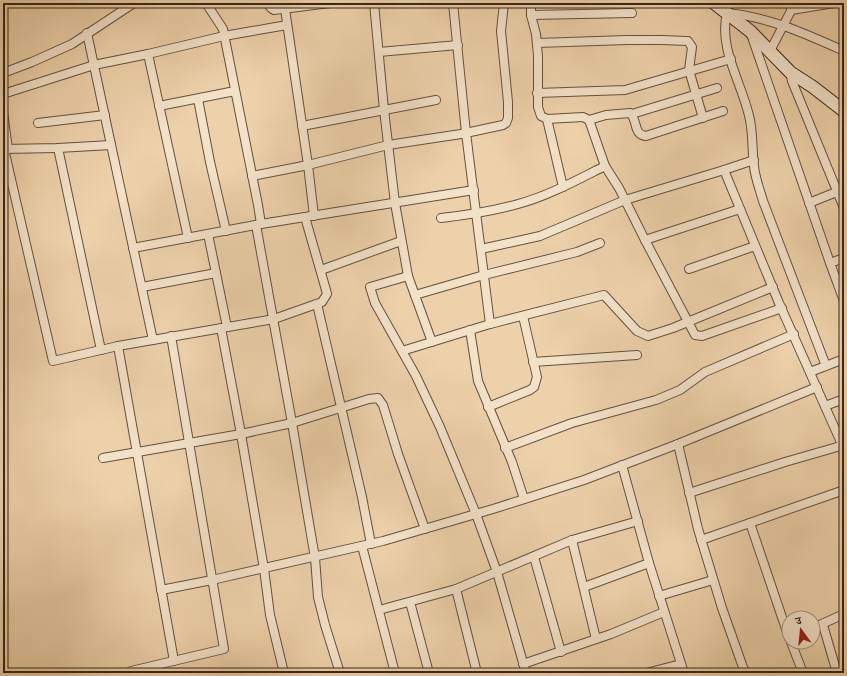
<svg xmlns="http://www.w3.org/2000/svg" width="847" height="676" font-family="'IM FELL French Canon','Noto Serif Devanagari',serif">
<rect width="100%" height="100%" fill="#edd1ab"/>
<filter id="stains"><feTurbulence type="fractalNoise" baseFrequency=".005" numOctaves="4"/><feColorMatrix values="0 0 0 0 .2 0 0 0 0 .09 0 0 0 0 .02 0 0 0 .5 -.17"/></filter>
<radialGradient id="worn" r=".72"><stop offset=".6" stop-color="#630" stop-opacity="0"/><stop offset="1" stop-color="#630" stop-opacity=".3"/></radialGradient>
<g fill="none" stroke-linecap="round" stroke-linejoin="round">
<g stroke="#64513e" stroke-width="10">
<g id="street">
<polyline points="206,3 223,29 258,205 261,224"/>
<polyline points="267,3 271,8 274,10 330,3"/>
<polyline points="374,3 384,110 395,203 408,276 432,342"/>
<polyline points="453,3 466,133 490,324"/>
<polyline points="531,3 531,15 536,34 538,56 538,107 541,116 547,119 583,117 589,120 605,166 619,188 645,240 695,335 702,336 782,308"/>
<polyline points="285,9 308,165 314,216"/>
<polyline points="791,10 834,3"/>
<polyline points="531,15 632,13"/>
<polyline points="87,33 153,340"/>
<polyline points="751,34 830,263 844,301"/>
<polyline points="537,43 627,40 661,40 688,41 692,47 689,70 703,118"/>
<polyline points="770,51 795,3"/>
<polyline points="379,52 458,45"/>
<polyline points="148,54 188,238"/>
<polyline points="790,72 792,81 844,208"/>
<polyline points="3,73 32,62 72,44 134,3"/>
<polyline points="537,93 625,90 731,59"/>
<polyline points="3,94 94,65 148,54 224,36 287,25"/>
<polyline points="198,99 210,162 226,231"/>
<polyline points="159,106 235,91"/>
<polyline points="3,112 8,149"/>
<polyline points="632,114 717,88"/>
<polyline points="547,119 563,187"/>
<path d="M 589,120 L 606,115 L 630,113 C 638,120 633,135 646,136 L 723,111"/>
<polyline points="38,123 105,115"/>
<polyline points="302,126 436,100"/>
<polyline points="58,148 101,350"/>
<polyline points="3,149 58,148 111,145"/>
<polyline points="4,149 53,361 118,346 274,319 322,302 327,294 326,290 305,217"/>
<polyline points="724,170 779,303 844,449"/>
<polyline points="252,176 308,165 388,145 461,134 503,125 506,123 508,118 508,102 501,31 504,3"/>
<polyline points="809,203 844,189"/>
<path d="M 441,218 C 467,215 493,211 518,204 C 548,196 577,180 605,166"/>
<polyline points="256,225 292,423 315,558 318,597 325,625 340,673"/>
<polyline points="208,234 227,327"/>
<polyline points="645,240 740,209"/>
<polyline points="133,248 261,224 474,190"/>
<polyline points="481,249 540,236 625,200 724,170 754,160"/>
<polyline points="830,263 844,258"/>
<polyline points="689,269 755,246"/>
<polyline points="321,270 401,241"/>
<polyline points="408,276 370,287 375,303 416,376 440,427 476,514 497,572 526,673"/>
<polyline points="142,287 216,273"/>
<polyline points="415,295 484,275 577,252 600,243"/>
<polyline points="317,304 362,497 371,544"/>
<polyline points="221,328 241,434 264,569 270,615 284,673"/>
<polyline points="470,330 478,381 512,462 524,499"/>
<polyline points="118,346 174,661"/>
<polyline points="402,351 490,324 604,295 637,331 648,336 673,328 773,287"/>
<polyline points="533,362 637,355"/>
<path d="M 826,366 L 763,201 C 760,190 755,178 754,166 C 752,150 753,135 750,120 C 743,84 718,50 727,13 C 769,17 806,34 844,51"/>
<polyline points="810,372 844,359"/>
<polyline points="825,406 844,399"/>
<polyline points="488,407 530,390 534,387 537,377 523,316"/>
<polyline points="678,444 698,529 722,608 745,673"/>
<polyline points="505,448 572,423 656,400 680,390 705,372 794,334"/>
<polyline points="103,458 241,434 292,423 369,399 378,398 383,405 398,454 425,529"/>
<polyline points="622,465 649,563 684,673"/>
<polyline points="689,493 785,462 844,445"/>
<polyline points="750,523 789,638"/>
<polyline points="572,540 596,639"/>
<polyline points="701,540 844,490"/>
<polyline points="362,546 395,673"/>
<polyline points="534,557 561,652"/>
<polyline points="584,587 649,563"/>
<polyline points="456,589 477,673"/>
<polyline points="161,590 212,580 383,541 493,509 584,480 678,444 817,387"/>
<polyline points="659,596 713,580"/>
<polyline points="410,602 429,673"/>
<polyline points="379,610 456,589 572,540 638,521"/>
<polyline points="823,625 837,673"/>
<polyline points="813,628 844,614"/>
<polyline points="791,642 803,673"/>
<polyline points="523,664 611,634 664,612"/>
<polyline points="131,671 224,649 171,336"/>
<polyline points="646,673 681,664"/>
</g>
</g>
<g stroke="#362619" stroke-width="14">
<polyline id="secondary" points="714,3 750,31 790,72 813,87 844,111"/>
</g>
<use href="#street" stroke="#f3e1c8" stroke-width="8"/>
<use href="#secondary" stroke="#f3e1c8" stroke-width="12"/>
</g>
<rect width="847" height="676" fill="none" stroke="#edd1ab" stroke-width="16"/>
<rect x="4" y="4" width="839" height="668" fill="none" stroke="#362619" stroke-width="2"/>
<rect x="8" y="8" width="831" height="660" fill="none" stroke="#362619"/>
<g transform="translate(801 630) rotate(345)"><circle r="19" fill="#f3e1c8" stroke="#a79682"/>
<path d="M0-3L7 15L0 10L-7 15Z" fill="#8f2418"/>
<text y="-6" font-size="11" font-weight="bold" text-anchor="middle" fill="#362619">उ</text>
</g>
<rect width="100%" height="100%" filter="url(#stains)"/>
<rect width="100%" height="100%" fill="url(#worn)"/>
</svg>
